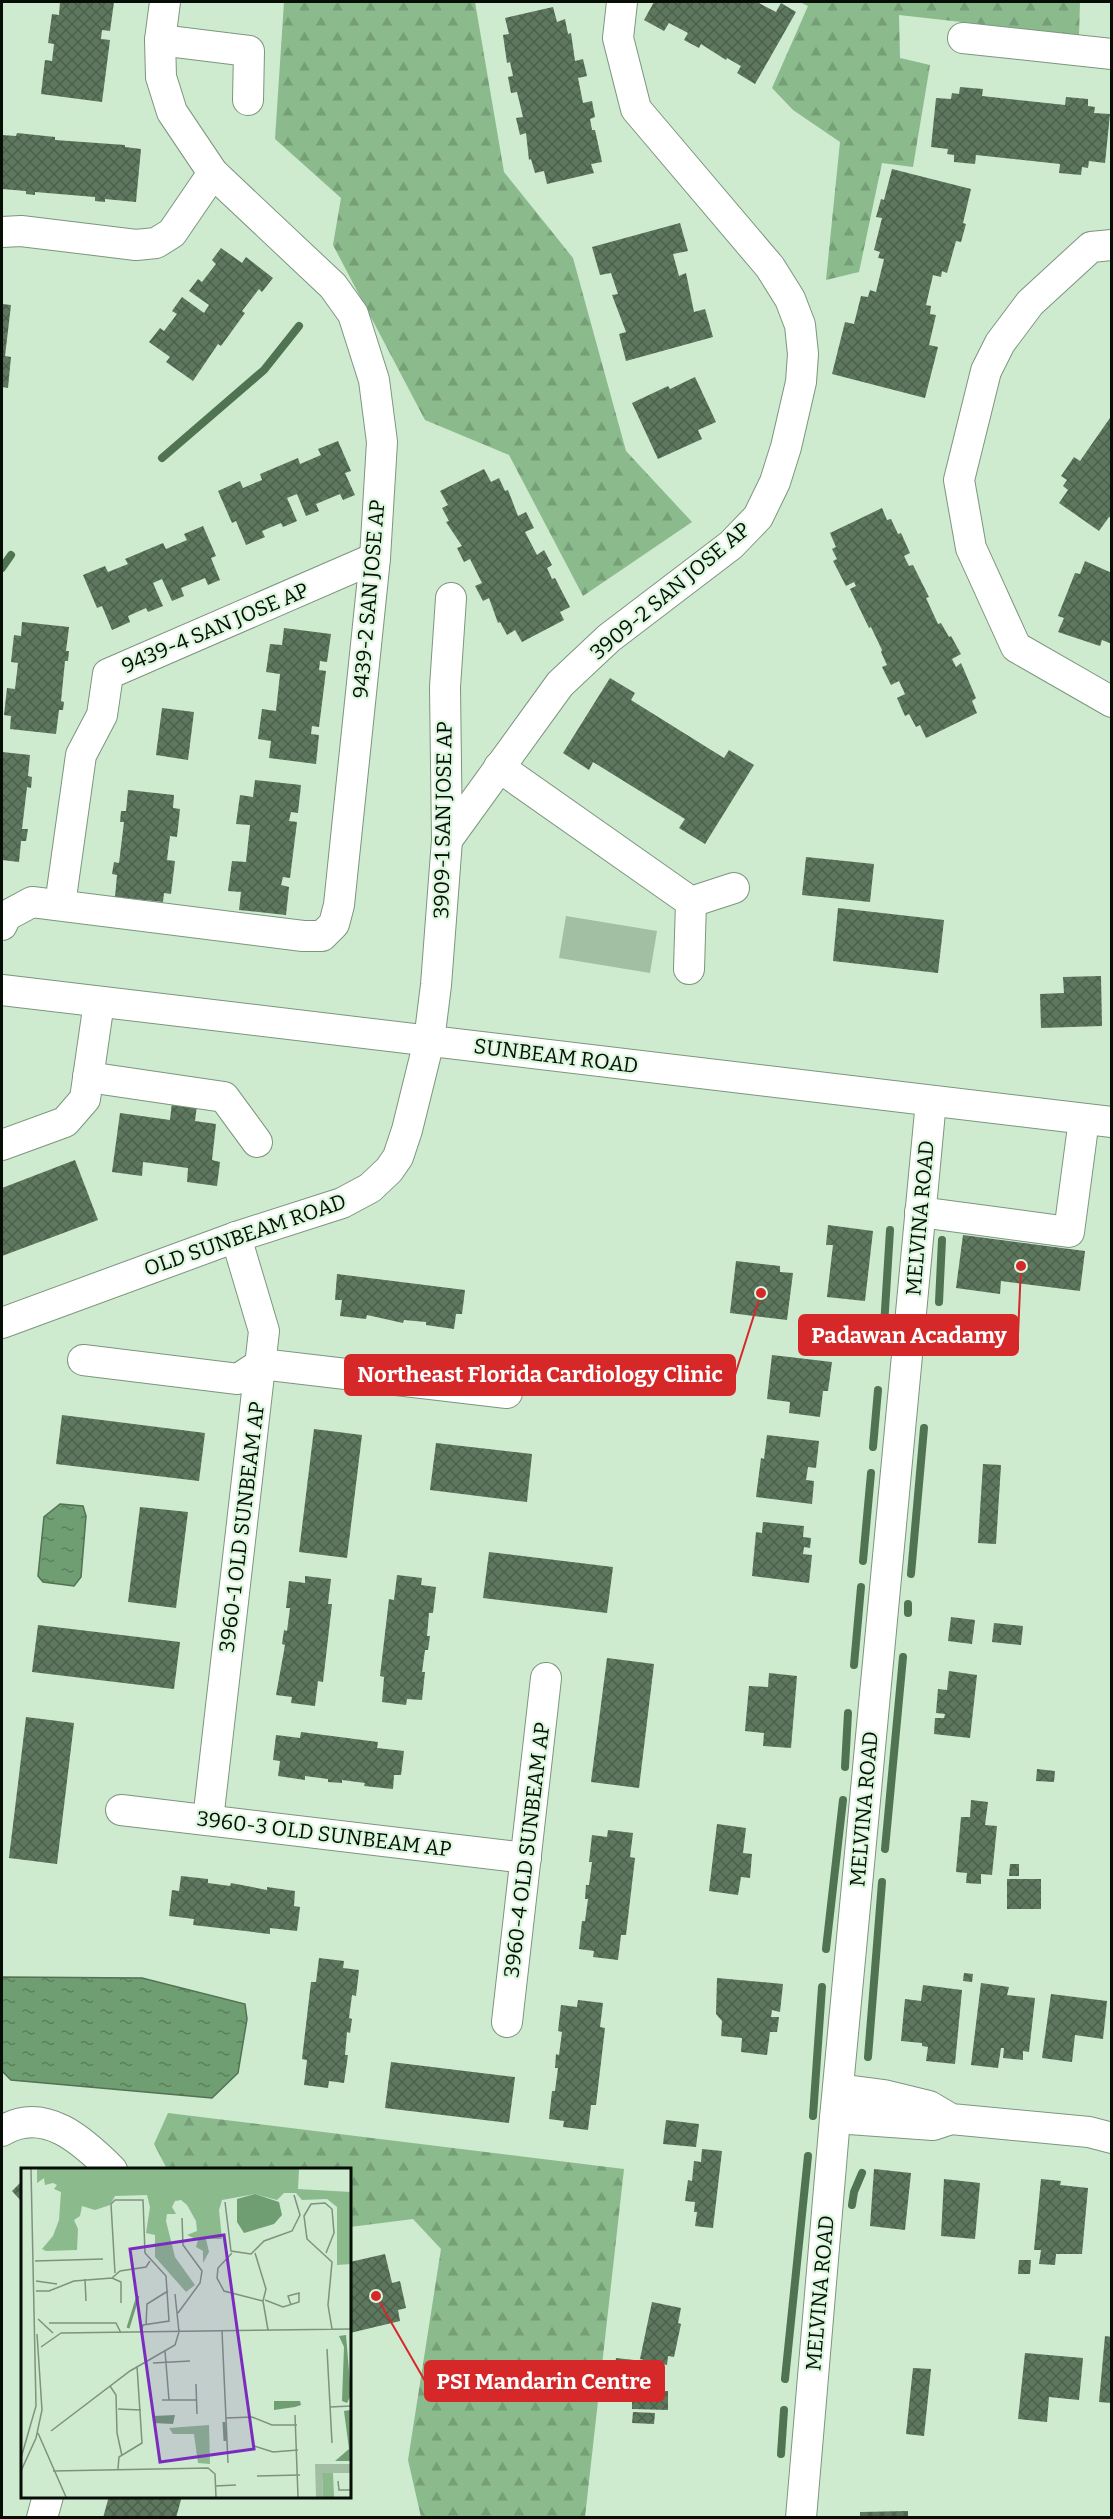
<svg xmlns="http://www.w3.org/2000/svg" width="1113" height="2519" font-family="Bitter,serif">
<defs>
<pattern id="forest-firs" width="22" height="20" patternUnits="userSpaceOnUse" patternTransform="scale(1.5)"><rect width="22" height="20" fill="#8bba8d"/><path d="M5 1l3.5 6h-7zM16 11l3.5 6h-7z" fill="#769f78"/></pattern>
<pattern id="water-ripples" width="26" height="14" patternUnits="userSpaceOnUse" patternTransform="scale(1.5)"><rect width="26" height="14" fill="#709e73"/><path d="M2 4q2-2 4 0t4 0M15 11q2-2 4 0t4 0" fill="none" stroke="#5a7f5c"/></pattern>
<pattern id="building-cross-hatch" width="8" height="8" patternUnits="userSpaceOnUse" patternTransform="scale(1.5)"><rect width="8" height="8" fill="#5e775f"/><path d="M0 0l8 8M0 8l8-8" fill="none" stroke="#4c604c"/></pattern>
</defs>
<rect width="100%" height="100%" fill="#ceeacf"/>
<g fill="url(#forest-firs)">
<polygon points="284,2 475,2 504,172 573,258 626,451 692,522 583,596 509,455 425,420 333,245 341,198 275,139"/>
<polygon points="800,2 1080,2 1079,35 899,15 900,58 930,65 913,167 882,163 859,272 826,280 840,142 793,110 772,88 808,6"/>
<polygon points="168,2113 624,2169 585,2517 421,2517 408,2460 441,2249 413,2219 350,2227 350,2170 167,2169 154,2144"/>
</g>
<polygon fill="#a2bfa3" points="566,916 657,931 650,973 559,958"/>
<g fill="url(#water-ripples)" stroke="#507352" stroke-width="1.5">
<polygon points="60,1504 83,1506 86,1516 81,1577 74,1586 43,1582 38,1576 44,1517"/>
<polygon points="2,1977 142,1978 245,2004 247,2019 238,2073 212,2098 11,2080 2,2071"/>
</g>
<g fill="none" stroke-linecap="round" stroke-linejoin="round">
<g stroke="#507352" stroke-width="8">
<polyline points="162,458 264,370 299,326"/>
<polyline points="2,568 11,555"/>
<polyline points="939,1302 942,1240"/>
<polyline points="884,1326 890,1230"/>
<polyline points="934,1351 935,1336"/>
<polyline points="873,1447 878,1390"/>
<polyline points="863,1561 871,1473"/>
<polyline points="911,1574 924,1428"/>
<polyline points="908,1613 908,1604"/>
<polyline points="854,1665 861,1587"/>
<polyline points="845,1767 848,1713"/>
<polyline points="885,1849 903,1657"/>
<polyline points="826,1949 843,1800"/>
<polyline points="868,2057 882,1882"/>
<polyline points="813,2116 822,1987"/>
<polyline points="852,2205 854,2192 862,2173"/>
<polyline points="785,2379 808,2156"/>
<polyline points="781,2454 784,2410"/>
</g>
</g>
<g fill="url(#building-cross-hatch)">
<polygon points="60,2 114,2 110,31 102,30 101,39 110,40 102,102 41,94 45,60 52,61 54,44 48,43 52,14 59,15"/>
<polygon points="654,2 757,2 776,12 781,3 796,12 755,84 737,73 741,66 727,58 726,60 701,44 699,48 684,40 688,33 669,23 664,31 644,20"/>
<polygon points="553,7 557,22 565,19 568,34 571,33 575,61 583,59 587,76 578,78 583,103 592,101 595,117 590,119 592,130 595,130 602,162 591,164 594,173 547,184 544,171 535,173 531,159 529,160 526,133 520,135 516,118 523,117 517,92 511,93 508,77 513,76 510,62 507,63 503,35 509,34 505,18"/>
<polygon points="960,87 983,89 982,96 1065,105 1066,97 1088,99 1088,106 1095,107 1094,113 1110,114 1105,163 1089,161 1088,168 1082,167 1081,175 1059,173 1060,164 976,155 975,164 954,162 954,155 947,154 948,149 931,147 936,98 951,99 952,93 959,94"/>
<polygon points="17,133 55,137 55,140 125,145 125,147 141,149 136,202 105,199 105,202 95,201 95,197 35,192 35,195 26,194 26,191 2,189 2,135 16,136"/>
<polygon points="892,169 971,189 963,223 966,224 961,242 956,241 947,273 942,271 941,277 933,275 926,305 931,306 930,314 936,315 929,345 938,347 925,398 832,374 845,322 854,324 861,296 868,297 870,290 876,292 884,259 878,258 880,252 874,250 882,218 876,217 881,199 884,200"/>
<polygon points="680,223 688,251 673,254 679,276 686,273 694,312 705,309 713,337 626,361 619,334 626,332 612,295 618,294 611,273 600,275 592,247"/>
<polygon points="221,248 242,263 246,257 273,278 262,292 259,289 242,311 245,313 221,346 218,344 193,381 166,362 170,357 149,342 160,328 164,331 177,314 172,311 182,297 204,313 209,305 189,291 198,279 202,282 216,264 212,260"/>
<polygon points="2,304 11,305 5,356 11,357 8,388 2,387"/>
<polygon points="695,377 716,422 698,430 702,439 658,459 632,403 668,386 670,389"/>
<polygon points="1112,415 1112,518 1109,517 1099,531 1059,503 1068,490 1063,486 1067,480 1061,476 1074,457 1080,461"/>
<polygon points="338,441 351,471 345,473 355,495 343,500 340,494 316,504 319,511 306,516 297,494 287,498 297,521 283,527 281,523 262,531 265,537 246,545 236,521 232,523 218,491 240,481 243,488 262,480 260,474 298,458 300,464 321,455 318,449"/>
<polygon points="484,469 491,482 499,478 505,491 508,490 518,516 526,512 534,528 525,532 537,555 544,550 552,565 547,568 552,579 555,578 570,607 560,612 564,620 522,642 515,630 507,635 500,622 498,623 489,598 483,601 475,586 482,583 470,559 464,562 457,548 462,546 446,522 449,521 442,508 448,505 440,491"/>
<polygon points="882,508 887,520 891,519 898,534 901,533 910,553 904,556 909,566 913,565 929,597 926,598 938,624 941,623 949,637 951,636 961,654 952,659 956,667 961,663 976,698 972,701 977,713 926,738 920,725 916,727 909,714 905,716 897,698 905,694 899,681 891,685 882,667 887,665 881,652 882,650 871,627 869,628 850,589 856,586 854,582 846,586 833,561 837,559 832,549 836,547 830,533"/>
<polygon points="203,526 216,556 211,558 220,580 208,585 205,578 181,588 184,596 172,601 162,579 153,583 163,606 148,612 146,608 128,616 130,622 112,630 102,606 97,608 83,575 105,566 108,572 128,564 125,559 163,543 166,549 187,540 184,534"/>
<polygon points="1085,561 1112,573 1112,644 1102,640 1100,646 1058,632 1064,618 1058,616 1075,573 1080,574"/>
<polygon points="22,622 69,627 66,651 69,651 68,661 65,661 61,701 64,702 63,710 59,710 56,734 10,729 11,716 4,715 7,688 15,689 18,663 11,662 14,635 21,636"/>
<polygon points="284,628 331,634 327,662 320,661 319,670 326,671 319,727 312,726 311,734 319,735 316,764 269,758 271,741 258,739 262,709 276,711 280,674 266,672 270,644 282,645"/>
<polygon points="610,678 635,693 631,700 724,758 729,750 754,765 705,844 679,828 685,819 593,762 589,770 563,753"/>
<polygon points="162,708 194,712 188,760 156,755"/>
<polygon points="2,752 30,755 28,776 32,777 31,788 27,787 22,829 28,829 26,841 21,841 19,862 2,860"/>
<polygon points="255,780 301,785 298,813 291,812 289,821 297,822 290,878 283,877 281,885 289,887 286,915 239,910 241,892 228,891 232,861 246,862 250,825 236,824 240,795 253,797"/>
<polygon points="128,790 174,795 173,808 180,809 177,837 170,836 167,860 175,861 171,894 164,893 163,902 115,897 117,875 112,874 114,862 119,863 124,822 120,822 121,811 126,811"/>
<polygon points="806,857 874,864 870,902 802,895"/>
<polygon points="838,908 944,920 938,973 833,961"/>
<polygon points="1101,976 1102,1026 1041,1028 1040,994 1064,993 1063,977"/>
<polygon points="172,1102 197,1105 195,1121 216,1124 212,1160 220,1162 217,1186 187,1182 188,1168 143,1162 142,1176 112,1172 120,1113 170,1120"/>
<polygon points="75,1160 98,1220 2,1256 2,1188"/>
<polygon points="828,1225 873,1231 865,1301 827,1297 833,1245 826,1245"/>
<polygon points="963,1235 1085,1251 1080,1291 1001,1281 1000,1294 956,1288"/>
<polygon points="736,1261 780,1266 780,1272 793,1273 787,1320 730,1313"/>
<polygon points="337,1274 465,1290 462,1314 456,1314 454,1329 426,1325 426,1322 404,1320 403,1323 367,1315 366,1319 340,1316 342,1300 335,1300"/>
<polygon points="772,1355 832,1362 828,1391 823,1391 820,1417 789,1413 790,1402 767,1399"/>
<polygon points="62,1415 205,1433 199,1481 56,1464"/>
<polygon points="314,1429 362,1435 347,1558 299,1552"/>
<polygon points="767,1435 819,1441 816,1468 808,1467 806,1480 814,1481 812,1504 756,1497 761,1458 764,1459"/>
<polygon points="436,1443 532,1454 527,1502 430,1490"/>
<polygon points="983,1464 1001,1465 996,1544 978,1543"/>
<polygon points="140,1507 188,1512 176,1608 128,1602"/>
<polygon points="763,1522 804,1526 803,1537 811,1538 810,1548 804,1547 803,1554 812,1555 809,1583 752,1576 756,1532 762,1533"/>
<polygon points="489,1552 613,1567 607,1613 483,1598"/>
<polygon points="397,1575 422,1578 421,1585 436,1587 433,1613 429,1613 427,1636 430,1636 428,1650 425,1650 422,1672 425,1672 422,1700 407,1699 406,1705 382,1702 384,1677 380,1676 389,1599 394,1600"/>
<polygon points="305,1576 331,1579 328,1604 332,1604 323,1682 318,1681 315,1706 291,1703 292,1697 276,1695 285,1645 282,1644 284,1630 287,1631 290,1608 286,1608 289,1581 305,1583"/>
<polygon points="951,1617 975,1620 972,1644 948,1641"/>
<polygon points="994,1623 1023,1626 1021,1645 992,1642"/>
<polygon points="38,1625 180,1642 174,1689 32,1672"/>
<polygon points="607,1658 654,1664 639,1788 591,1782"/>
<polygon points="949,1671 977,1675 970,1738 934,1734 935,1718 944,1718 945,1714 936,1713 938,1689 947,1690"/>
<polygon points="769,1673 797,1676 791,1748 763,1746 764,1733 745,1731 749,1686 768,1687"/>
<polygon points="26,1717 74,1723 57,1864 9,1858"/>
<polygon points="301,1732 378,1742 377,1748 404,1751 401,1775 394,1775 393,1789 364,1786 365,1783 342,1780 342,1783 328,1782 328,1779 305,1776 305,1780 278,1776 280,1761 273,1760 276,1735 300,1738"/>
<polygon points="1037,1769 1055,1771 1054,1782 1036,1781"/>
<polygon points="971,1800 988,1802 985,1825 997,1826 992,1875 981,1874 981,1884 966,1883 967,1873 956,1872 961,1817 970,1817"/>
<polygon points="717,1824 746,1828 743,1853 752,1854 750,1878 741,1877 738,1895 709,1891"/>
<polygon points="608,1830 633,1833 630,1857 635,1858 626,1935 621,1935 618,1960 593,1957 594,1951 579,1949 582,1921 585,1921 588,1899 585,1899 586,1885 589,1885 592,1862 589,1862 592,1835 607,1837"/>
<polygon points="1010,1864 1019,1864 1019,1876 1009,1876"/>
<polygon points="181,1876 208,1879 208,1883 230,1886 231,1883 267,1890 267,1887 295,1891 294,1906 300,1907 297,1931 270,1928 270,1934 193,1925 194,1919 169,1916 172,1890 179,1891"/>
<rect x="1007" y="1879" width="34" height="30"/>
<polygon points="319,1958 344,1961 343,1968 359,1970 356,1996 352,1995 349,2018 352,2019 350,2033 347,2032 345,2055 348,2055 344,2083 329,2081 328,2088 304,2085 307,2060 302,2059 311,1982 316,1982"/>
<polygon points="964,1973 973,1974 972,1982 963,1981"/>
<polygon points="717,1978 783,1984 780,2012 772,2010 771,2017 779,2017 777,2032 770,2032 767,2055 741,2052 742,2038 721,2036 722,2021 716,2014"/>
<polygon points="981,1983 1009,1987 1007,1995 1035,1998 1029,2052 1023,2051 1023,2060 1003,2058 1004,2048 1001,2048 998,2068 971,2065"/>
<polygon points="923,1985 962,1990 955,2064 926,2061 928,2047 922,2046 922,2043 901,2041 905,1999 921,2001"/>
<polygon points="1051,1994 1107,2001 1103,2039 1075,2035 1072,2062 1042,2058"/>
<polygon points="578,2000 603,2003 600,2027 605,2028 596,2105 591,2105 588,2130 563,2127 564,2121 549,2119 552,2091 555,2091 558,2068 555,2068 556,2054 559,2055 562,2032 558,2031 561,2005 577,2007"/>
<polygon points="391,2062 515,2077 509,2123 385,2108"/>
<polygon points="666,2120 699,2124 696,2147 663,2144"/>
<polygon points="702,2149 722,2151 713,2228 695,2226 697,2212 694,2212 695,2202 685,2201 688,2180 692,2181 694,2161 701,2162"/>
<polygon points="874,2169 911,2173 905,2230 870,2226"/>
<polygon points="944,2179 980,2183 975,2239 941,2236"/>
<polygon points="1041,2179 1061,2181 1060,2185 1088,2188 1082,2254 1056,2254 1055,2265 1039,2264 1041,2250 1034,2250"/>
<polygon points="22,2181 22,2202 12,2191"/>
<polygon points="385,2254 392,2283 400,2281 406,2308 398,2310 400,2321 350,2333 350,2262"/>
<polygon points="1019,2260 1031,2260 1030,2274 1018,2274"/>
<polygon points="652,2302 681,2308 678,2323 681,2324 674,2357 668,2356 667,2365 640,2359"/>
<polygon points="1105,2336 1112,2337 1112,2403 1099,2402"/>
<polygon points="1025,2353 1083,2358 1079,2400 1049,2397 1047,2422 1018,2419"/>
<polygon points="616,2358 634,2360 632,2380 614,2378"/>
<polygon points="913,2368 931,2369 924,2436 906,2434"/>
<polygon points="632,2385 649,2386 649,2391 668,2391 668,2410 632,2409"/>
<polygon points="633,2412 655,2413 654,2424 632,2423"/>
<polygon points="109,2496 182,2496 176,2518 103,2518"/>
<polygon points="908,2511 908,2518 860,2518 860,2512"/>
</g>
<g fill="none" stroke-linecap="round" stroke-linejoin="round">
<g stroke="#7c967d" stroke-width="32">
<g id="minor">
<polyline points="963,38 1112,54"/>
<polyline points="160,40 249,51 248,100"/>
<polyline points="2,232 21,231 136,245 156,243 172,233 213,173"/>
<polyline points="1112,245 1091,247 1030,303 1000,343 986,371 959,480 971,548 1016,647 1112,702"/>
<polyline points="499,767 691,902 689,969"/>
<polyline points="447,840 560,684 609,638 731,545 758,517 775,482 786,447 801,382 803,354 800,325 790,299 770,267 636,109 618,38 622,2"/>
<polyline points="691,902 734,888"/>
<polyline points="60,905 81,755 102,715 108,674 375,558"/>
<polyline points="2,925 6,916 32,902 303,936 322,936 334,924 339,905 375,558 382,442 374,380 353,314 333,286 213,173 172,112 161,77 160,40 165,2"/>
<polyline points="2,990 1112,1122"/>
<polyline points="88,1077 224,1097 257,1142"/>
<polyline points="2,1145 65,1122 85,1099 99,1002"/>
<polyline points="920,1212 1069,1232 1084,1119"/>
<polyline points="2,1323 236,1237 342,1203 370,1188 389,1170 398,1157 407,1130 429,1041 436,985 447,840 445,687 451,598"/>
<polyline points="83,1360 238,1379 261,1364 507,1393"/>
<polyline points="121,1810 526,1858"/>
<polyline points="208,1820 264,1331 236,1237"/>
<polyline points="507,2022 546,1678"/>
<polyline points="838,2089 884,2095 929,2106 951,2119 1089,2132 1112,2138"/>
<polyline points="835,2118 933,2125 951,2119"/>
<path d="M 2,2131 C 44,2105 83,2141 112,2170"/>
<polyline points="42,2518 48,2496"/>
<polyline points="801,2518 835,2118 931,1101"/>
</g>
</g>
<use href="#minor" stroke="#fff" stroke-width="30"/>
</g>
<g text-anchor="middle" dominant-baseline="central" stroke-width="4.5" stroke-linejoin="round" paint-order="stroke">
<g font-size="21" fill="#060e06" stroke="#dbf7dc">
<text transform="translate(670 591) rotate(-40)">3909-2 SAN JOSE AP</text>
<text transform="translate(369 599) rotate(-85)">9439-2 SAN JOSE AP</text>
<text transform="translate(215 628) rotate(-23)">9439-4 SAN JOSE AP</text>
<text transform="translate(443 820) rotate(-89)">3909-1 SAN JOSE AP</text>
<text transform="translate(556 1056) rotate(7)">SUNBEAM ROAD</text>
<text transform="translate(920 1218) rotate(-85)">MELVINA ROAD</text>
<text transform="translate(245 1235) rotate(-19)">OLD SUNBEAM ROAD</text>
<text transform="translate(242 1527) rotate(-83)">3960-1 OLD SUNBEAM AP</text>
<text transform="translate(864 1809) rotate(-85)">MELVINA ROAD</text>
<text transform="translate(324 1834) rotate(7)">3960-3 OLD SUNBEAM AP</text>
<text transform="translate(527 1850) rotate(-83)">3960-4 OLD SUNBEAM AP</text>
<text transform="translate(820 2293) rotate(-85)">MELVINA ROAD</text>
</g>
</g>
<g transform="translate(21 2168)">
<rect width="330" height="330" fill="#ceeacf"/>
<path d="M 294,296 L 330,296 L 330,305 L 301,305 L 302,329 L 295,329 Z" fill="#a2bfa3"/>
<path d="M 16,1 L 278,1 L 277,21 L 330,24 L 330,96 L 316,97 L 316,39 L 306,31 L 281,32 L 275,25 L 263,25 L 256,32 L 234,26 L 201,32 L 198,42 L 201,71 L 185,71 L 188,84 L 182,95 L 182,83 L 175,79 L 177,72 L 166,67 L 176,63 L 175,53 L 166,37 L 160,32 L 154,33 L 151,39 L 155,46 L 146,46 L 145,53 L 154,89 L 174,117 L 165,124 L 134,89 L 134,67 L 125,65 L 129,39 L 126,27 L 94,28 L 89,37 L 74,42 L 61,38 L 59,48 L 53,52 L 57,61 L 56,82 L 25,83 L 21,81 L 32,68 L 38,52 L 40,24 L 33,21 L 36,17 L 32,15 L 24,17 L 23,10 L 16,15 ZM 188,257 L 189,296 L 177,295 L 173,266 L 152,266 L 148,260 ZM 301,305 L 312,305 L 313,329 L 302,329 Z" fill="#8bba8d"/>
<path d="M 234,26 L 258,34 L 261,47 L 253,56 L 223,65 L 216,54 L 216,31 ZM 325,167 L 330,227 L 326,235 L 321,233 L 323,179 L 318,168 ZM 279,233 L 280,237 L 274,239 L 253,242 L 253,233 ZM 329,242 L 330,293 L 314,293 L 328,281 L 323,243 ZM 154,247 L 152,256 L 132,255 L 133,248 Z" fill="#709e73"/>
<path fill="none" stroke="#709e73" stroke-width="3" d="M 107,160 L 117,128M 203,254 L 204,273"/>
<path fill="none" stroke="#7e927f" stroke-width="1.5" d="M 204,34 L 210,83 L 230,86 L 243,73 L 271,63 L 279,47 L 273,27M 211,85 L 197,100 L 196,110 L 203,123 L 242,133 L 245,121 L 234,85M 305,85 L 313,65 L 311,41 L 304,35 L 290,36 L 283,48 L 286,71 L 311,94 L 307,137 L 311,161M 14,93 L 82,91M 94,105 L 90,36 L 94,32 L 122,32 L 124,85 L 145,108 L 148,153 L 122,157 L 120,164M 91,110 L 100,114 L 100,135M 64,111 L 65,133M 15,113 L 36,116M 15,123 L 28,123 L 53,113 L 91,110 L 99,103 L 125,99 L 129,93M 244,132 L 262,139 L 278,134 L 278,125 L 267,128 L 270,137M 242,133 L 247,162M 157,145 L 179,115 L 181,103 L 162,77 L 161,50M 17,151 L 32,165M 28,155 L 95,155 L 100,165M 125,157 L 126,136 L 147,123M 201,163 L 207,295M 40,165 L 330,161M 20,179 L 40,165M 306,181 L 311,275M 144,183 L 148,232M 132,195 L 169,193M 175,216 L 176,246M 89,218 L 95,227 L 96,265 L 101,288M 141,232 L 176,232M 309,239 L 330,238M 97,241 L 120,242M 274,247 L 277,329M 205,250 L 231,249 L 251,257 L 276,257M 30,263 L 109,203 L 154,177 L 158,164 L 154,126M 17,265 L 45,329M 233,278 L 252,284 L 277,282M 0,290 L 15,238 L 10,1M 97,301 L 98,289 L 121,275 L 116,198M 0,303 L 15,270 L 21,242 L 16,166M 32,303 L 187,300 L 194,306 L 195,329M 236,308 L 279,307M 317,313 L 318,322 L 330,322M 194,318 L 215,317"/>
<path fill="#7b2cbf" fill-opacity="0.15" stroke="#7b2cbf" stroke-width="3" d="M 203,67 L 233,281 L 139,294 L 109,81 Z"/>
<rect width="330" height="330" fill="none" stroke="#060e06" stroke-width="3"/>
</g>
<path fill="none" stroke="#d62828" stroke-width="2" d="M1021 1266L1018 1335M761 1293L735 1375M376 2296L425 2381"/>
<g fill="#d62828" stroke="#dbf7dc" stroke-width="2">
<circle cx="1021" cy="1266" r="6"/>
<circle cx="761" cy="1293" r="6"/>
<circle cx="376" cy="2296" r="6"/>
</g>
<g fill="#d62828" stroke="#d62828" stroke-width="2">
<rect x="799" y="1315" width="219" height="40" rx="6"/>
<rect x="345" y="1355" width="390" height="40" rx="6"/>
<rect x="425" y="2361" width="239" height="40" rx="6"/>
</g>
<g font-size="22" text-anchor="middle" font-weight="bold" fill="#fff">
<text x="909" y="1343">Padawan Acadamy</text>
<text x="540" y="1382">Northeast Florida Cardiology Clinic</text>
<text x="544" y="2389">PSI Mandarin Centre</text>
</g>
<rect width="1113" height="2519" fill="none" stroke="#060e06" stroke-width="6"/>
</svg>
